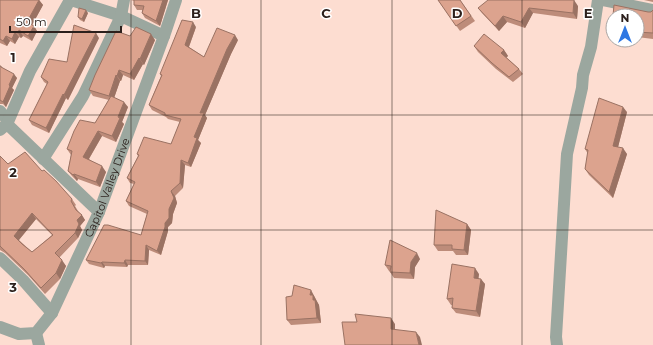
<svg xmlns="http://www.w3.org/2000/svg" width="653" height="345" font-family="Montserrat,sans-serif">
<rect width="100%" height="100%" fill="#fdddd1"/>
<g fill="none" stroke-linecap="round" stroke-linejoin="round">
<g stroke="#9ba79f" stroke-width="12">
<polyline points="71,0 121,16 164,36"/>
<polyline points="603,0 653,10"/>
<polyline points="0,111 8,121"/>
<polyline points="7,124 99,212"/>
<polyline points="0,130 7,124 30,71 70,0"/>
<polyline points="43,159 83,96 121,16 124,0"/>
<polyline points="0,258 23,280 52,313"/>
<path id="s1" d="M 0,327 L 19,334 L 36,333 L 52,313 L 99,212 L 164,36 L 176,0"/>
<polyline points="36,333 39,345"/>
<polyline points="557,345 556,337 567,154 582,88 583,75 591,47 598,0"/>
</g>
</g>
<g fill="#bd8c7a" fill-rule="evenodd">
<polygon points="0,0 39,0 43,5 32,25 34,26 37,31 32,41 23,36 21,38 19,37 15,44 10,41 7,46 0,43"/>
<polygon points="131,0 168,0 160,26 145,18 142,13 142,10 137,10 134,5 134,1"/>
<polygon points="438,0 460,0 475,21 460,31"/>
<polygon points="644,0 653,0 653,2"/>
<polygon points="614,5 648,12 651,12 653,10 653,39 637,37 637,16 613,16 613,27 612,26"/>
<polygon points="578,6 577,19 533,13 525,28 507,22 499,31 482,13 478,8"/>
<polygon points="88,13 84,22 80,20 78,17"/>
<polygon points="196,27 189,47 204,57 238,40 231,54 205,115 207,118 198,140 201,143 191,167 185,165 183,188 175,196 177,203 173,214 172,223 168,227 168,231 161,255 149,250 148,265 128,265 127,267 105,266 104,268 89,264 86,260 141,235 147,214 129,206 126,201 134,184 130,183 127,178 138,156 137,154 171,144 180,122 168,119 166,117 152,110 149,105 161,76 160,74"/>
<polygon points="130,36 155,40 144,65 143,64 134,80 123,75 121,81 120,81 114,98 128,107 122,122 124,124 116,142 102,136 89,159 106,172 100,187 78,179 77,181 72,176 68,171 71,155 67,149 95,123 109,100 93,96 89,90"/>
<polygon points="99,38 68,100 66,98 49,133 32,125 29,120 47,84 44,82 41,77 67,62"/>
<polygon points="474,46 504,50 508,56 506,57 519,69 523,74 513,82 496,69 478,52"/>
<polygon points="0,66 17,78 12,88 14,90 6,107 3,104 0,104"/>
<polygon points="627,112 618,147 627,154 613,198 589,175 585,169 588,154 585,149"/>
<path d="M 0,156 L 8,164 L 42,171 L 72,199 L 76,205 L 75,206 L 78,211 L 85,220 L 80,226 L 82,230 L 78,238 L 59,258 L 66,266 L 60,279 L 45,294 L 28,275 L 5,253 L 0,250 ZM 36,219 L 52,235 L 32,252 L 19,240 Z"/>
<polygon points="467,224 471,230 468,255 456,255 453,251 438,251 434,245"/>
<polygon points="420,259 415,267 414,279 394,278 390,272 390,271 389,271 385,265"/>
<polygon points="479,274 478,278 485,284 480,317 456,313 452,308 452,305 451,305 447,299"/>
<polygon points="314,296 317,302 319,305 321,323 291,325 287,320"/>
</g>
<g fill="#9a7263">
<polygon points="39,0 43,5 31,27 27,22"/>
<polygon points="163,0 168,0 160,26 156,21"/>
<polygon points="574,0 578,6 577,19 573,13"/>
<polygon points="529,8 533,13 525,28 521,22"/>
<polygon points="86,10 88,13 84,22 82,19"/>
<polygon points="503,16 507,22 499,31 495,26"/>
<polygon points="193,22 196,27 188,49 185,45"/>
<polygon points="34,26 37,31 32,41 28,36"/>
<polygon points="19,30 23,36 21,38 18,33"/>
<polygon points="15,32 19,37 15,44 12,39"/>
<polygon points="96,33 99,38 68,100 64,95"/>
<polygon points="151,34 155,40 144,65 140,59"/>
<polygon points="235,35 238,40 231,54 205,115 207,118 198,140 201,143 191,167 188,163 200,113 227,49"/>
<polygon points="6,36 10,41 7,46 3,41"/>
<polygon points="504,50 508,56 505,59 501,53"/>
<polygon points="139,58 143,64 134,80 130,74"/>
<polygon points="119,70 123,75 121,81 117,76"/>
<polygon points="14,74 17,78 12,88 14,90 6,107 3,102 9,85"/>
<polygon points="116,75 120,81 113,101 109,96"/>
<polygon points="63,94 66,98 49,133 46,128"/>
<polygon points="124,102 128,107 122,122 124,124 116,142 112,136 118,117"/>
<polygon points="623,107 627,112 617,151 613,146"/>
<polygon points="98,131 102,136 87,162 83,157"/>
<polygon points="623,148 627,154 613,198 609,192"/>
<polygon points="181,160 185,165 183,188 180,183"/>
<polygon points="102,166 106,172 100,187 96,182"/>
<polygon points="74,174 78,179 77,181 73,175"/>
<polygon points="171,191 175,196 177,203 173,214 172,223 168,227 168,231 161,255 157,251 165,223"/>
<polygon points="32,213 36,219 18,241 14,236"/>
<polygon points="82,215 85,220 80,226 82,230 78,238 75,233 77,220"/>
<polygon points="467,224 471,230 468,255 464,250"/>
<polygon points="146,245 149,250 148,265 145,261"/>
<polygon points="417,253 420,259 415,267 414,279 410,273 411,262"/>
<polygon points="62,260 66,266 60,279 56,273"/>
<polygon points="125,260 128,265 127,267 124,263"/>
<polygon points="102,262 105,266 104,268 101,263"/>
<polygon points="475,268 479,274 478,283 474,278"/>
<polygon points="481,279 485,284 480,317 476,311"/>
<polygon points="311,290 319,305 321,323 317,318 310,295"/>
<polygon points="391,318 395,324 395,335 391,329"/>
<polygon points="416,332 420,337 422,345 419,345"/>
</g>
<g fill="#dca38e" stroke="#9a7263" fill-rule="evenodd">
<polygon points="0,0 39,0 27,22 34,26 28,36 19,30 18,33 15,32 12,39 6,36 3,41 0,39"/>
<polygon points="134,0 163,0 156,21 142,13 144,6 134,5"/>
<polygon points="438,0 460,0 471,16 456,26"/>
<polygon points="488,0 574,0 573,13 529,8 521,22 503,16 495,26 478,8"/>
<polygon points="614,5 648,12 651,12 653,10 653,33 637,32 637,16 613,16 613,26 612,26"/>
<polygon points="79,8 86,10 82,19 78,17"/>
<polygon points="182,20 193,22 185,45 204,57 217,28 235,35 227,49 200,113 204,113 194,137 197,138 188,163 181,160 180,183 171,191 174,198 169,209 169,218 165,223 165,227 157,251 146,245 145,261 125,260 124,263 102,262 101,263 86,260 104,225 108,225 141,235 148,211 126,201 135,182 127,178 139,155 137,154 144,137 171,144 181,119 165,115 165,113 149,105 162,75 160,74"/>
<polygon points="74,25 96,33 64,95 63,94 46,128 29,120 48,82 41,77 49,59 67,62"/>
<polygon points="136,27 151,34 140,59 139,58 130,74 119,70 117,76 116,75 109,96 89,90 95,75 116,31 130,36"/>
<polygon points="484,34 504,50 501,53 519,69 509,77 492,63 474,46"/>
<polygon points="0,66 1,66 1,67 14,74 9,85 10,86 3,102 0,100"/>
<polygon points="111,96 124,102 118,117 120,118 112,136 98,131 83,157 102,166 96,182 74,174 73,175 68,171 72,151 67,149 74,131 80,120 95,123"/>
<polygon points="599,98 623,107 613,146 623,148 609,192 585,169 588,150 585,149"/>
<path d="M 25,152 L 42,171 L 44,170 L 56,181 L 72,199 L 71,201 L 76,210 L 82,215 L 77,220 L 79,224 L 75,233 L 55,253 L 62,260 L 56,273 L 41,288 L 24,269 L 0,246 L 0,156 L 8,164 ZM 32,213 L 53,235 L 32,252 L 22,244 L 14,236 Z"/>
<polygon points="436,210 467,224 464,250 452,249 452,245 434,245"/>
<polygon points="390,240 417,253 411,262 410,273 390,272 391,266 385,265"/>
<polygon points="452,264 475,268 474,278 481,279 476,311 452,308 453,298 447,299"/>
<polygon points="294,285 311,290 310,295 313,295 313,300 315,300 317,318 287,320 286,297 292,296"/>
<polygon points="355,314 391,318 391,329 416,332 419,345 345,345 342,322 357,322"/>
</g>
<path fill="none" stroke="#2c201c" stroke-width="1" stroke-opacity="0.55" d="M 131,0 L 131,345M 261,0 L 261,345M 392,0 L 392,345M 522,0 L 522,345M 0,115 L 653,115M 0,230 L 653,230"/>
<g text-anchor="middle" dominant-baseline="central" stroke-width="3" stroke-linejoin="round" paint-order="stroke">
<g font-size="11" fill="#2c201c" stroke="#fff">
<text stroke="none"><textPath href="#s1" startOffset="200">Capitol Valley Drive</textPath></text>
</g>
</g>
<g font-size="13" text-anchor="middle" font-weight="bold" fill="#2c201c" stroke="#fff" stroke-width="3" stroke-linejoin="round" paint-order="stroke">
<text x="196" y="18">B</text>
<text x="326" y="18">C</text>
<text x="457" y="18">D</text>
<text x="588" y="18">E</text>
<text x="13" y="62">1</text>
<text x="13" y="177">2</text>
<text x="13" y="292">3</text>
</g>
<g transform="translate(625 28)"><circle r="19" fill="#ffffff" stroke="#aba6a4"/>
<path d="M0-3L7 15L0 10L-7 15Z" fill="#2e77e3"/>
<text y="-6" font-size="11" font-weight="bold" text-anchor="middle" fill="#2c201c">N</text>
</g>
<path d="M10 26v6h111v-6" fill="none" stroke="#2c201c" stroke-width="2"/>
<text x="16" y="26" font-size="12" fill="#2c201c" stroke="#ffffff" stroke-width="3" paint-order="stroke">50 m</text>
</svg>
